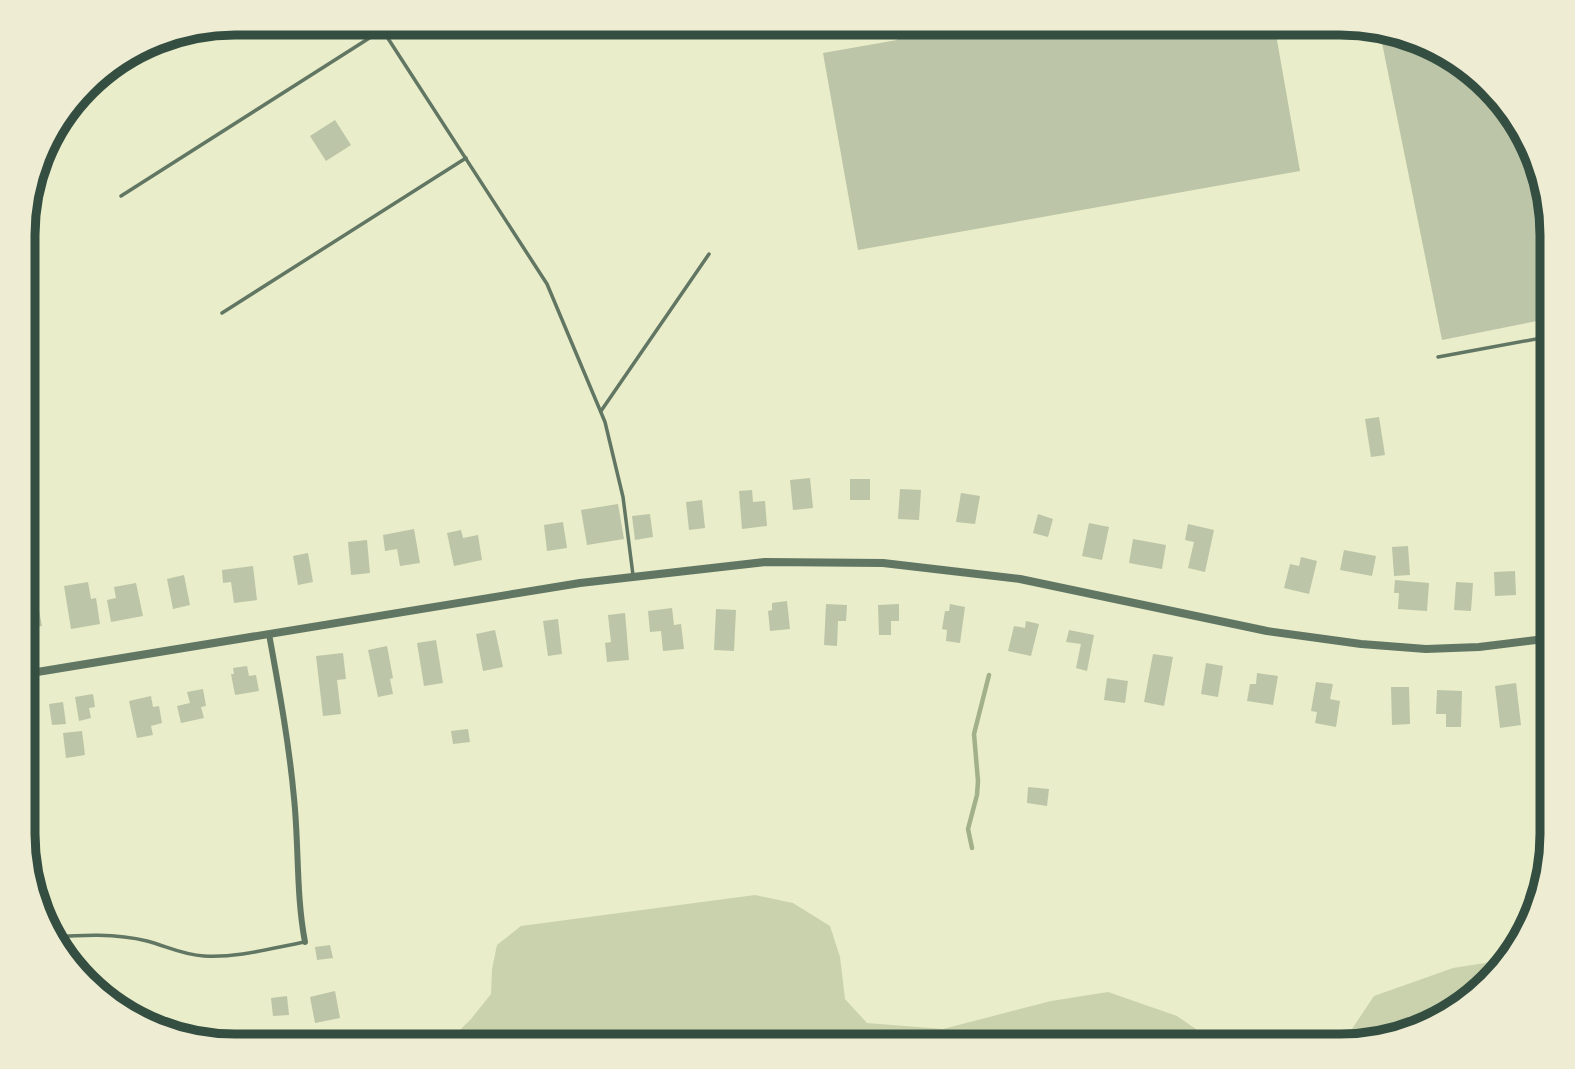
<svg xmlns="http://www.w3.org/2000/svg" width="1575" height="1069" font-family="Commissioner,sans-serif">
<rect width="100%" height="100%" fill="#e9edc9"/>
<g fill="#cad2ad">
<polygon points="755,895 793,903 830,926 840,957 845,999 867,1023 943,1029 1051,1001 1108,992 1177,1016 1203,1034 1211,1046 444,1046 471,1019 491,994 492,969 497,945 521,926"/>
<polygon points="1511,959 1434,1024 1341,1046 1331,1046 1350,1032 1374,996 1453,968"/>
</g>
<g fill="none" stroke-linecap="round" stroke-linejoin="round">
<polyline stroke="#a3b18a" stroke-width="4.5" points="972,848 968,829 977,795 978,781 974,734 989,675"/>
</g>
<g fill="#bcc5a7">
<polygon points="894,23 1274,23 1300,171 858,250 823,53 897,40"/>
<polygon points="1379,28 1409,34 1469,66 1530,141 1552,221 1552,318 1442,340"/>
<polygon points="335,120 351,145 326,161 310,136"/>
<polygon points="1379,417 1385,455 1371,457 1365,419"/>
<polygon points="810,478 813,508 793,510 790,480"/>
<rect x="850" y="479" width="20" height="21"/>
<polygon points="900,489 921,490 919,520 898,519"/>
<polygon points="752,490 753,502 765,501 767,526 742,529 739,491"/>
<polygon points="961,493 980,496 975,524 956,522"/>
<polygon points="702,500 705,528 689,530 686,502"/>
<polygon points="618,504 624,539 587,545 581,510"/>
<polygon points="650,514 653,537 635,540 632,516"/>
<polygon points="1038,514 1053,519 1048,537 1033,533"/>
<polygon points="563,522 567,548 547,551 544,525"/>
<polygon points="1089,523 1109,527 1102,560 1082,556"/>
<polygon points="1188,524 1214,530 1205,572 1188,568 1194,542 1185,540"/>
<polygon points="414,529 420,563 400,566 397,549 385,551 383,535"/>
<polygon points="461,530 463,538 478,535 482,560 454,566 447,533"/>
<polygon points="1133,539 1166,545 1162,569 1129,563"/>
<polygon points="367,540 370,573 351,575 348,542"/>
<polygon points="1408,546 1410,575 1394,576 1392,547"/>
<polygon points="1344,550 1376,556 1372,576 1340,570"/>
<polygon points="308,553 313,582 298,585 293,556"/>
<polygon points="1301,557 1317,561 1309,594 1284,588 1290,564 1299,566"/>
<polygon points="253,566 257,600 234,603 231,582 223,583 222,570"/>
<polygon points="1515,571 1516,595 1495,596 1494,572"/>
<polygon points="184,575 190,605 173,609 167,579"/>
<polygon points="1395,580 1429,583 1427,611 1398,609 1399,593 1394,593"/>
<polygon points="88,582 91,599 96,598 100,624 71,629 64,586"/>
<polygon points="1456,582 1473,583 1471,611 1454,610"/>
<polygon points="136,583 143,616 111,622 107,600 116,598 114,587"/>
<polygon points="29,587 33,607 38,605 42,626 25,629 25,588"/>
<polygon points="787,601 790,629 770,631 768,611 772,610 772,603"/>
<polygon points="826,604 847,605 846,621 838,621 837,646 824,645"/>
<polygon points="899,604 899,621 891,621 891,635 879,635 878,605"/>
<polygon points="950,604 965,607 960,643 946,641 947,630 942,629 945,611 949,611"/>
<polygon points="672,608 674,625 681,624 684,649 663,651 661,631 650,632 648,611"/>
<polygon points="716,609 736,610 734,651 714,650"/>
<polygon points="625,613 629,660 607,662 605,643 611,642 608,615"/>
<polygon points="558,619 562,654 548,656 543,621"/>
<polygon points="1026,621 1039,624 1031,656 1008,651 1014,626 1025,628"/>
<polygon points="495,630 503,667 483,671 476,634"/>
<polygon points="1069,630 1094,635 1087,671 1076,668 1081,644 1066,642"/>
<polygon points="436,640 443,683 424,686 417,643"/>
<polygon points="387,646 393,678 390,679 393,694 378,697 368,650"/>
<polygon points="343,653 346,679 337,680 341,714 323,716 316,656"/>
<polygon points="1153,654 1173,657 1164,706 1144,702"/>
<polygon points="1206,663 1223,666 1218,697 1201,694"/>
<polygon points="247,666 249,676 256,675 259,691 235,695 231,674 234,674 233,668"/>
<polygon points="1257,673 1278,676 1273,705 1247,701 1250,684 1256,684"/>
<polygon points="1107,678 1128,681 1125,703 1104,700"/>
<polygon points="1316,682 1333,684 1330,699 1340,701 1336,727 1315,723 1317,712 1311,711"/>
<polygon points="1516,683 1521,725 1500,728 1495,686"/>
<polygon points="1391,687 1409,687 1410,724 1392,725"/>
<polygon points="203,689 206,706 201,707 204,718 181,723 177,706 190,703 187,692"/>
<polygon points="1437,690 1462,691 1461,727 1446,727 1446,714 1436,714"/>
<polygon points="93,694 95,707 89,708 91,718 79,721 75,697"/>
<polygon points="151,696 153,707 159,706 162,723 151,726 153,735 137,738 129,701"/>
<polygon points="63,702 66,724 52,725 49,704"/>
<polygon points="34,707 37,740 25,741 25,708"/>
<polygon points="468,729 470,742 453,744 451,731"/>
<polygon points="82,731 85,755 66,758 63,733"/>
<polygon points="1028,787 1049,789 1047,806 1027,803"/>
<polygon points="330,945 333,958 317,960 315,947"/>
<polygon points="335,991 340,1018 315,1023 310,997"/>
<polygon points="287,996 289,1015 273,1016 271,998"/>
</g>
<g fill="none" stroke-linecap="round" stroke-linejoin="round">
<g stroke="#617663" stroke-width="3.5">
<polyline points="378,23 547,284 605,422 623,497 633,575"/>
<polyline points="121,196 382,30"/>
<polyline points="222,313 466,158"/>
<polyline points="1438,357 1552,336"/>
<polyline points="601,411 709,254"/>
<path d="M 50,937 C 82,935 115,933 147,941 C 166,946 183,955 204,956 C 238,958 272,948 305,942"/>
</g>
<path stroke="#617663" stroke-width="6" d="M 269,634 C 279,689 289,743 294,798 C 299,846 296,895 305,942"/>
<polyline stroke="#617663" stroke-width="8" points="25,674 580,583 765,562 883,563 1020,579 1267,631 1361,644 1426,649 1479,647 1552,638"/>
</g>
<path d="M0 0H1575V1069H0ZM235 35H1340A200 200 0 0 1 1540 235V834A200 200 0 0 1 1340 1034H235A200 200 0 0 1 35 834V235A200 200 0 0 1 235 35Z" fill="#eeecd3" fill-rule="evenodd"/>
<path fill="none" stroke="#344e41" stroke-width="9" d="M235 35H1340A200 200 0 0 1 1540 235V834A200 200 0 0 1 1340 1034H235A200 200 0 0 1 35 834V235A200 200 0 0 1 235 35Z"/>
</svg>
